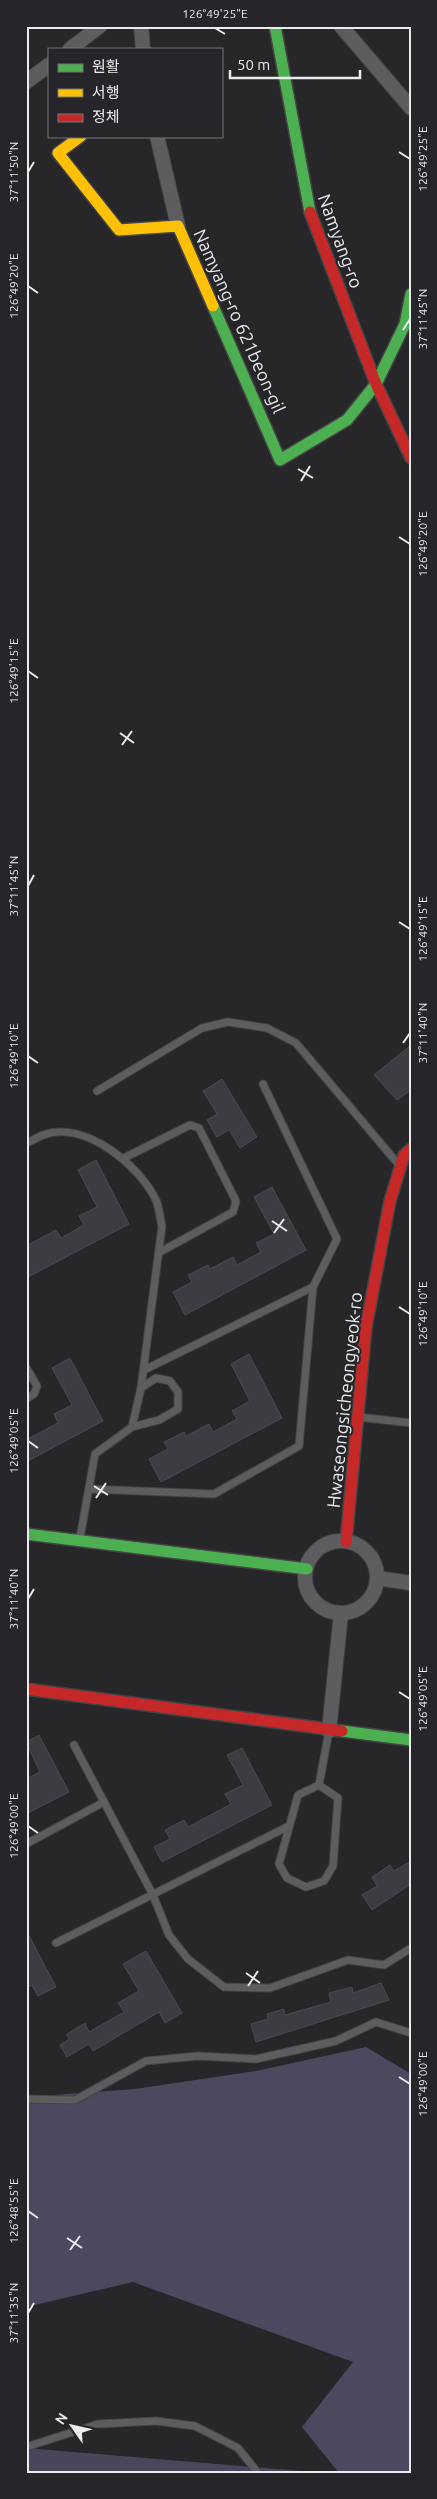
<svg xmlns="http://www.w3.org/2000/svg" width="437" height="2499" font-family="Ubuntu,'Noto Sans KR',sans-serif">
<rect width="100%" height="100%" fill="#272628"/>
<polygon fill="#48465b" points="26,2448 301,2471 26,2473"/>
<polygon fill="#4b4960" points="366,2047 411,2074 411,2473 339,2473 302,2427 353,2362 133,2282 26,2307 26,2097 135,2089 256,2071"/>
<g fill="#3e3c43" stroke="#4b4a4c">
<polygon points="411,1045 411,1090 397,1100 374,1075"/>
<polygon points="222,1079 257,1137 240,1148 229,1130 217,1137 207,1120 217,1114 203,1091"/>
<polygon points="96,1160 129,1224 26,1278 26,1246 56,1230 61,1238 84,1225 79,1216 97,1207 78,1170"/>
<polygon points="272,1187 306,1250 185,1315 173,1292 192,1282 188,1275 208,1265 210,1269 233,1257 237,1265 261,1252 256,1243 274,1234 254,1197"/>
<polygon points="249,1354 282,1418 161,1482 149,1459 168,1449 164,1442 184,1432 186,1436 209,1424 213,1432 237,1419 232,1411 250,1401 231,1364"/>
<polygon points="70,1358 103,1421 26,1462 26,1440 58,1423 54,1414 72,1405 52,1368"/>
<polygon points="39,1735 69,1792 26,1814 26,1779 40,1772 26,1742"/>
<polygon points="242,1748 272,1805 162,1862 154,1847 170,1839 165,1830 184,1820 188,1827 231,1804 225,1794 243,1785 227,1755"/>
<polygon points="411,1861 411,1884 372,1910 362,1895 377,1886 372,1877 390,1865 394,1871"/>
<polygon points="26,1930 56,1987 38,1996 32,1985 26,1988"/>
<polygon points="146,1951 182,2013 165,2023 159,2012 93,2051 89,2044 67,2057 60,2045 69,2039 67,2034 85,2023 89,2032 124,2012 118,2003 139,1991 123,1964"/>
<polygon points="381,1983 389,2000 256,2042 251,2024 268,2019 267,2014 284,2009 285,2015 331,2002 329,1993 352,1987 353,1993"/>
</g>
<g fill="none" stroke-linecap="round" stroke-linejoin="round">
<g stroke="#444345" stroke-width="9">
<g id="lane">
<polyline points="97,1091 202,1028 228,1022 267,1028 296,1043 399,1165"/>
<path d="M 26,1143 C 32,1141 38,1137 43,1135 C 85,1120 139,1165 156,1200 C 159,1207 160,1218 162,1226 L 141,1388"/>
<polyline points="124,1158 190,1125 199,1128 236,1201 233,1212 160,1252"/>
<polyline points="26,1367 37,1386 34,1394 26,1399"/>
<polyline points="144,1370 313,1287"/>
<polyline points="358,1417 411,1423"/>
<polyline points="89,1489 214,1494 299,1446 313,1287 337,1239 263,1084"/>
<polyline points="80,1538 95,1454 132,1427 141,1388 156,1378 170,1381 178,1392 178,1409 159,1420 132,1427"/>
<polyline points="74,1745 153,1895 169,1935 188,1959 224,1987 270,1988 348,1960 384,1965 411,1948"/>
<polygon points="319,1785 338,1798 333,1866 324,1881 306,1887 287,1878 279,1864 298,1795"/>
<polyline points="319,1785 329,1731"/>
<polyline points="26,1844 104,1802"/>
<polyline points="56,1943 289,1826"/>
<polyline points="26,2099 75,2100 146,2061 198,2056 256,2059 336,2041 376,2022 411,2033"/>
<polyline points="26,2447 98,2424 156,2421 195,2426 238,2448 258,2473"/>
</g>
</g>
<g stroke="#444345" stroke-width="16">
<g id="street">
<polyline points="141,26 143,49"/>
<polyline points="341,26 411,108"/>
<polyline points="70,49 100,26"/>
<polyline points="26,82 49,65"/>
<polyline points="157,136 178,226"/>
<circle cx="341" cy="1577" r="36"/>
<polyline points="377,1578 411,1583"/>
<polyline points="329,1731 341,1613"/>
</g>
</g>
<g stroke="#444345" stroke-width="14">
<g id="fast">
<polyline points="275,26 310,212"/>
<polyline points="213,306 280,460 347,420 376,384 405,324 411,294"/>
<polyline points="26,1534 307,1569"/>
<polyline points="342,1731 411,1740"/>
</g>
</g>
<g stroke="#444345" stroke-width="14">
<polyline id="slow" points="81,136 58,153 119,230 178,226 213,306"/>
</g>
<g stroke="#444345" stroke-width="14">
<g id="jam">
<polyline points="310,212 376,384 411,458"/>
<polyline points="346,1542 366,1327 390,1201 404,1155 411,1149"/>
<polyline points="26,1689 342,1731"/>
</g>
</g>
<use href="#lane" stroke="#5d5c5e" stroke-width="7"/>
<use href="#street" stroke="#5d5c5e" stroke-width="14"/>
<use href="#fast" stroke="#4caf50" stroke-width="11"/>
<use href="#slow" stroke="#ffc107" stroke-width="11"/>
<use href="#jam" stroke="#c62828" stroke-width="11"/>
</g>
<path fill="none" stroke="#ebebed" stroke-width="2" d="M 215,28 L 225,34M 399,152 L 410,159M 28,172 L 34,162M 28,286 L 38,293M 403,330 L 410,319M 298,469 L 313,478M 301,481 L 310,466M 399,537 L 410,544M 28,671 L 38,678M 120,733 L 134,743M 122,745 L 132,731M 28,886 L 34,875M 399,922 L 410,929M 403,1043 L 410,1033M 28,1056 L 38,1063M 272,1221 L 287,1231M 274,1233 L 284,1219M 399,1307 L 410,1314M 28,1441 L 38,1448M 94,1486 L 108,1495M 96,1498 L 106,1483M 28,1599 L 34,1589M 399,1692 L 410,1699M 28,1826 L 38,1833M 246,1973 L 260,1983M 248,1986 L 258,1971M 399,2077 L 410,2084M 28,2211 L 38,2218M 67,2238 L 82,2248M 70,2250 L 80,2236M 28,2313 L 34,2303"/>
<g text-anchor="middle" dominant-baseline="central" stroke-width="4" stroke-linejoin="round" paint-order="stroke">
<g font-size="18" fill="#ebebed" stroke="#262529">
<text transform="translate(341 241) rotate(70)">Namyang-ro</text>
<text transform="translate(240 321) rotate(66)">Namyang-ro 621beon-gil</text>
<text transform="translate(344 1400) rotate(-84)">Hwaseongsicheongyeok-ro</text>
</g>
</g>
<rect width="437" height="2499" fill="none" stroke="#262529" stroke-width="55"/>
<rect x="48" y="48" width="175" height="90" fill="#262529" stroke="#757477"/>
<rect x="58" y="64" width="25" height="8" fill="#4caf50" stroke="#757477"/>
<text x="92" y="72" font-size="15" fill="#ebebed">원활</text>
<rect x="58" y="89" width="25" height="8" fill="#ffc107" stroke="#757477"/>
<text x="92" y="98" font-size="15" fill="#ebebed">서행</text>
<rect x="58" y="114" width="25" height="8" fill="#c62828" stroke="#757477"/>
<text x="92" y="122" font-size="15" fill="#ebebed">정체</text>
<g transform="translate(72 2426) rotate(304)" stroke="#262529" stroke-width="4" paint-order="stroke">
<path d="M0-4L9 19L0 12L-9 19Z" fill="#ebebed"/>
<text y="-8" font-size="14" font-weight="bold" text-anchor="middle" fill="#ebebed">N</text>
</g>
<path d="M230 70v8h130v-8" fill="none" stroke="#ebebed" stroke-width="2.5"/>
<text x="237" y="70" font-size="15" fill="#ebebed" stroke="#262529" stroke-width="4" paint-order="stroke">50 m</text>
<rect x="28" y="28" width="382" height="2444" fill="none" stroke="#ebebed" stroke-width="2"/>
<g font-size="12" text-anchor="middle" fill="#ebebed">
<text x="215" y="18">126°49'25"E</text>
<text transform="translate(423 159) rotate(-90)" y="4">126°49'25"E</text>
<text transform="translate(14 172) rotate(-90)" y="4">37°11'50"N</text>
<text transform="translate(14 286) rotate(-90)" y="4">126°49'20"E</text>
<text transform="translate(423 319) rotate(-90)" y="4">37°11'45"N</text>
<text transform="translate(423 544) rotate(-90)" y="4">126°49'20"E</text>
<text transform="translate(14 671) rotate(-90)" y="4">126°49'15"E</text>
<text transform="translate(14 886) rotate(-90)" y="4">37°11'45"N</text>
<text transform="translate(423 929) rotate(-90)" y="4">126°49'15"E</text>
<text transform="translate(423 1033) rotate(-90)" y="4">37°11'40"N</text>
<text transform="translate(14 1056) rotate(-90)" y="4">126°49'10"E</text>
<text transform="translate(423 1314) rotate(-90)" y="4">126°49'10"E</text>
<text transform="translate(14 1441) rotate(-90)" y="4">126°49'05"E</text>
<text transform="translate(14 1599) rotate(-90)" y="4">37°11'40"N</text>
<text transform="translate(423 1699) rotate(-90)" y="4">126°49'05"E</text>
<text transform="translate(14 1826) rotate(-90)" y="4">126°49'00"E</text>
<text transform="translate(423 2084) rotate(-90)" y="4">126°49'00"E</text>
<text transform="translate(14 2211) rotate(-90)" y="4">126°48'55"E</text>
<text transform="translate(14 2313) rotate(-90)" y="4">37°11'35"N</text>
</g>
</svg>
